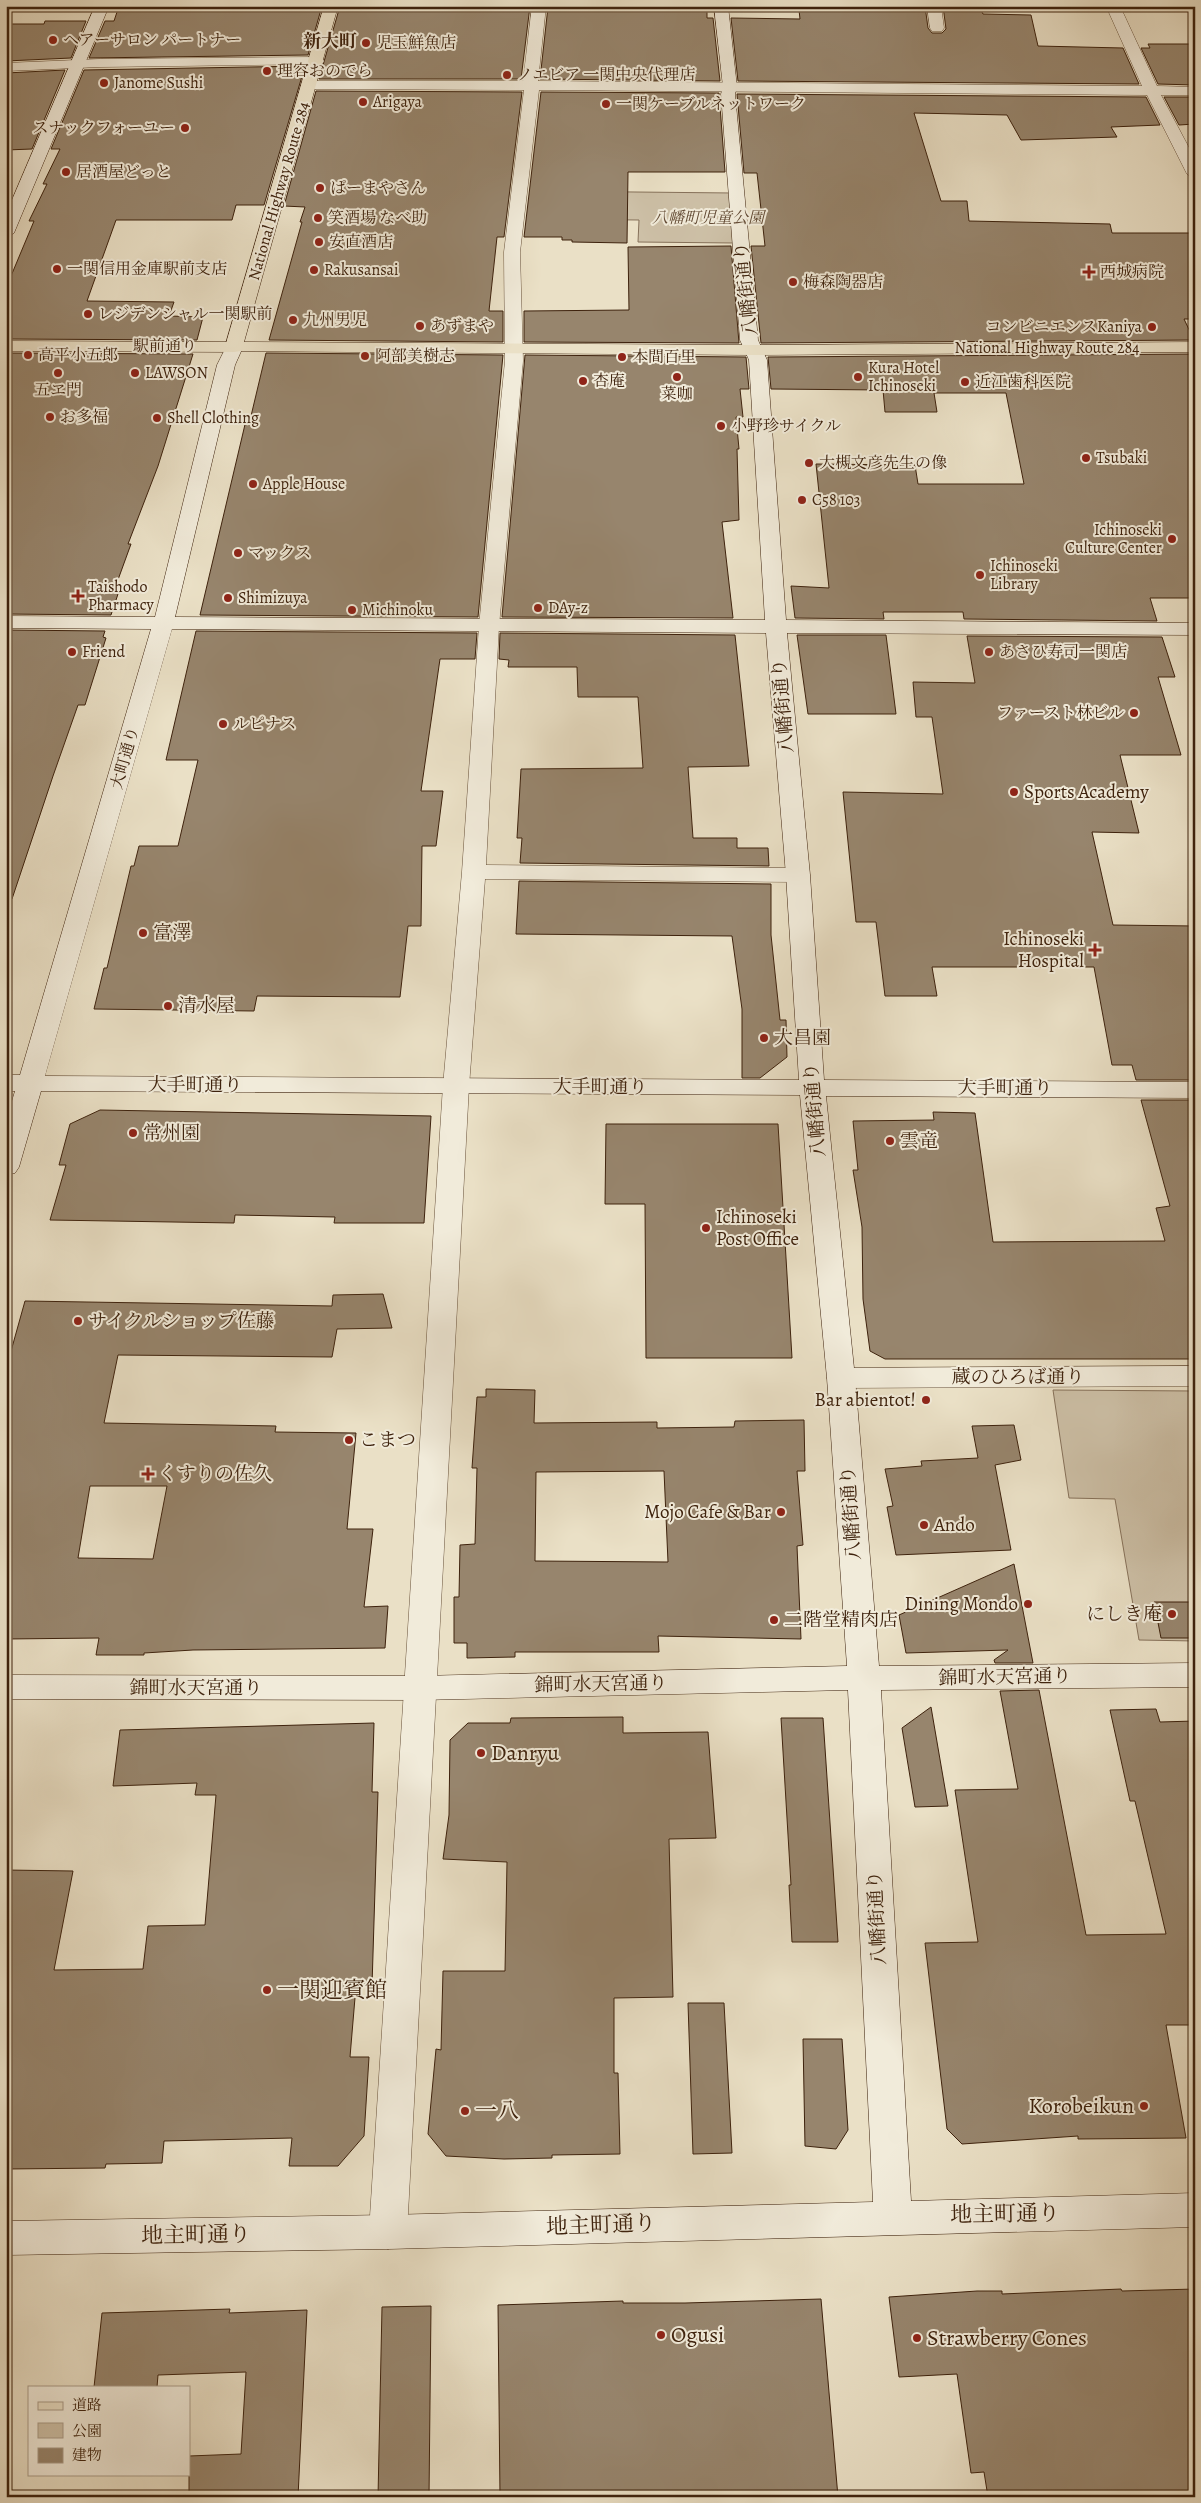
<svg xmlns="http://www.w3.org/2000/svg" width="1201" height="2503" font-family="Alegreya,'Noto Serif JP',serif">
<rect width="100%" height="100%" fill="#eae0c6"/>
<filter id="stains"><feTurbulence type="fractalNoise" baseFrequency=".004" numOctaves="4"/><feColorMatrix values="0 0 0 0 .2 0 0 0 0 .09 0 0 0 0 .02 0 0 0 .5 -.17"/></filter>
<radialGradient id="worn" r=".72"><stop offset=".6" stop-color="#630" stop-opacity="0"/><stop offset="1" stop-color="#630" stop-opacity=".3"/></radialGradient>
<g fill="#cdc0a7" stroke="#86715a">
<polygon points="538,191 733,193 734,243 638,242 639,220 535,219"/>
<polygon points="1053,1390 1195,1391 1195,1641 1139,1640 1115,1499 1069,1498"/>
</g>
<g fill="#97856d" stroke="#3e220d" fill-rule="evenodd">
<polygon points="119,6 322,6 308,55 89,58 105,21 114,21"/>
<polygon points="340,6 530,6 521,79 319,79"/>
<polygon points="707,6 707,18 713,18 720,81 540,79 548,7"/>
<polygon points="810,6 925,6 928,28 932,33 942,33 946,29 943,6 979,6 983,14 1031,15 1038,46 1123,48 1139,84 738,81 731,18 800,19 799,10 810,10"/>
<polygon points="45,21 86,21 71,58 6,61 6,24 44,24"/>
<polygon points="1148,44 1195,44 1195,85 1158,84 1141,48 1150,48"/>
<polygon points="305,66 264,205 236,205 232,220 116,220 87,301 174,302 169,316 203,317 197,340 6,339 6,288 34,221 29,221 47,184 43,184 60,149 51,149 84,70"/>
<polygon points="65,70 32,149 6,150 6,73"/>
<polygon points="316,91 522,92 504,237 497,237 489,311 503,311 503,342 269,340 302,222 300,222 305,207 284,206"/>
<polygon points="541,92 719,93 725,172 628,172 627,243 572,242 572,240 562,240 562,237 524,237"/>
<polygon points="737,94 1146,97 1160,125 1111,127 1117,137 1021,140 1007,115 914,113 941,201 967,201 969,221 1110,224 1112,233 1195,233 1195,319 1184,319 1194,340 761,343 751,246 765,246 757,173 744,173"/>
<polygon points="1164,97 1195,97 1195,124 1179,125"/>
<polygon points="731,246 739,343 524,342 524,311 629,310 628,247"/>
<polygon points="6,353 193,354 158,466 128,544 131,544 115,588 120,588 111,615 6,614"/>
<polygon points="266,353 503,355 478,617 200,615 247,416 251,416"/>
<polygon points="1195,354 1195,598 1150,598 1157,621 964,619 963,612 883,612 884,619 795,618 791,586 829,588 816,464 915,465 918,484 1024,484 1006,393 934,393 937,412 885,412 883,390 771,389 768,357"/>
<polygon points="525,355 746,357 749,389 740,389 743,417 736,417 739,449 737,449 739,520 722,522 733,618 502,617"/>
<polygon points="6,630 105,631 103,637 106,638 85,705 78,705 53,776 12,899 6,898"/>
<polygon points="196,631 477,633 475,659 440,659 421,791 443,791 436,846 422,846 421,926 408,926 400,997 257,996 254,1011 94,1009 104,968 107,968 131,866 134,866 139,846 178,846 198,760 166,760"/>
<polygon points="500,633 735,635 749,766 688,767 693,838 737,838 737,848 768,848 769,866 520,863 522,838 517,838 521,769 643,768 638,697 578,697 577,667 508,667 509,660 499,659"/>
<polygon points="797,635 886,635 896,714 808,714"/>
<polygon points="967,636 1162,637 1175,677 1158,677 1181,755 1120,755 1139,833 1092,832 1113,925 1195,926 1195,1080 1136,1080 1132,1065 1112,1065 1094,967 932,967 937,996 885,996 876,922 856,922 843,792 943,794 932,717 916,717 913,682 975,683"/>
<polygon points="519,881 771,884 771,935 780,1020 786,1020 787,1057 760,1078 742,1078 742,1009 732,936 516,934"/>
<polygon points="1141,1100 1195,1100 1195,1359 885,1359 870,1351 863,1299 862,1227 853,1170 858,1170 853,1121 934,1120 933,1112 975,1113 993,1242 1165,1241 1156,1208 1170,1206"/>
<polygon points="100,1110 431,1116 424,1223 334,1223 335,1217 235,1215 234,1223 50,1220 66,1165 59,1165 70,1124"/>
<polygon points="606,1124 778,1124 792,1358 646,1358 645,1204 605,1204"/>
<path d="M 383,1294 L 392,1328 L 337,1329 L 332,1357 L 118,1355 L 104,1423 L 276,1426 L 275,1432 L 356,1433 L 347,1529 L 373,1529 L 364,1607 L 388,1606 L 385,1648 L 193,1650 L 144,1653 L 144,1655 L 96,1655 L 99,1638 L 6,1639 L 6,1369 L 25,1301 L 332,1306 L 333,1295 ZM 90,1486 L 167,1486 L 153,1559 L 78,1558 Z"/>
<path d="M 486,1389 L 535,1390 L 534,1423 L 657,1422 L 657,1428 L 734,1427 L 735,1421 L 804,1420 L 805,1471 L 797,1471 L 803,1545 L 797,1546 L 801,1639 L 658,1636 L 659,1652 L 515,1652 L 515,1657 L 467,1658 L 467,1643 L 454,1643 L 454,1597 L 459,1597 L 460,1545 L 475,1544 L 477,1468 L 472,1468 L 477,1397 L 486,1397 ZM 664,1471 L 668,1562 L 535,1561 L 536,1472 Z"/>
<polygon points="1014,1425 1021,1460 995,1465 1011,1550 896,1555 887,1507 893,1506 885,1469 922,1466 921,1461 978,1458 972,1426"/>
<polygon points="1014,1564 1033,1663 995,1663 994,1660 1008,1650 906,1653 899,1615"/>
<polygon points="1154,1602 1195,1602 1195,1638 1161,1638"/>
<polygon points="1039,1690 1086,1935 1166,1934 1135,1801 1130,1801 1110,1710 1156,1709 1160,1722 1195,1721 1195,2025 1166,2025 1186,2138 1078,2139 1078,2136 962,2144 947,2129 925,1943 978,1942 955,1790 1018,1789 1000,1691"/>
<polygon points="931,1707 948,1806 915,1807 902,1728"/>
<polygon points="623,1717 623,1733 708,1732 716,1838 669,1839 673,1997 614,1998 614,2073 618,2073 620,2154 552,2155 552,2158 504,2159 446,2156 428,2134 436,2049 441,2050 443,1971 505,1971 507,1862 443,1859 449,1815 450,1740 468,1723 510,1723 511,1718"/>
<polygon points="781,1718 823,1718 838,1942 792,1942 789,1885 791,1885"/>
<polygon points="374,1723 372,1792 378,1792 372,1986 356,1986 350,2057 369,2057 364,2136 338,2166 289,2166 292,2138 164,2141 162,2163 106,2164 105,2168 6,2169 6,1870 73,1871 54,1970 143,1969 148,1926 205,1925 216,1795 195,1795 197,1783 113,1786 120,1730"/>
<polygon points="688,2003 724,2003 732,2153 693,2154"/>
<polygon points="803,2039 842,2039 848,2130 836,2149 805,2146"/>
<polygon points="1121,2289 1122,2291 1195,2289 1195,2497 988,2497 984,2472 971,2473 957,2374 899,2377 889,2297 977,2291 1002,2291 1002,2294"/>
<polygon points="821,2299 838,2497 500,2497 498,2305 623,2301 623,2303 685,2303"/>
<polygon points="431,2306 429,2497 378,2497 382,2307"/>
<polygon points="230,2309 229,2313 307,2310 298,2497 189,2497 189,2456 241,2454 246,2372 158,2375 157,2387 94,2387 102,2313"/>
</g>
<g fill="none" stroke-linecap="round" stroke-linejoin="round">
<g stroke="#69523b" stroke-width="1">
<g id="street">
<polygon points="532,6 546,6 538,81 1142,86 1106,6 1120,6 1157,86 1195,87 1195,95 1161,95 1195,159 1195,179 1187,174 1147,95 539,90 520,252 523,361 499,626 486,865 798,868 806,870 810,875 806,880 798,882 485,879 469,1086 407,2232 402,2244 388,2249 374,2244 369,2232 443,1086 462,872 479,626 505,361 504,252 524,90 310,89 303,85 310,81 523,81"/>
<polygon points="927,6 941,6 944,28 942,31 932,31 930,28"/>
<polygon points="317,57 322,58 324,61 322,64 100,67 6,71 6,63 100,59"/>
<polygon points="1195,1366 1195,1386 841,1388 831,1385 827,1378 831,1371 841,1368"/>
</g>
</g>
<g stroke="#3e220d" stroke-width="1">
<g id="secondary">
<polygon points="95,6 109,6 14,233 6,238 6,214"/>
<path d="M 714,6 L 728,6 L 737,87 L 735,94 L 758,340 L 767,360 L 786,620 L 1195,623 L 1195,635 L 787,633 L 810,875 L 824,1080 L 1195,1082 L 1195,1098 L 826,1096 L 855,1378 L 879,1666 L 1195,1663 L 1195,1687 L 881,1690 L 911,2201 L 1195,2193 L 1195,2227 L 388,2249 L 6,2255 L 6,2221 L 388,2215 L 873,2202 L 848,1690 L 419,1700 L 6,1699 L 6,1675 L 419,1676 L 847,1666 L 827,1378 L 800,1095 L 41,1091 L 19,1167 L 15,1173 L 6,1175 L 6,1121 L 15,1091 L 6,1091 L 6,1075 L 20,1075 L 151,629 L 6,628 L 6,616 L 155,617 L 217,365 L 228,343 L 240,343 L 243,347 L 235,365 L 175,617 L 765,620 L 749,360 L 740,340 L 721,94 L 723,87 ZM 172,629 L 766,633 L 786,875 L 799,1080 L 45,1076 Z"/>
</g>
</g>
<g stroke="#3e220d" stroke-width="1">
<polygon id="primary" points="6,341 234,342 240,343 243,347 240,351 234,352 6,351"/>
</g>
<g stroke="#3e220d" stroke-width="1">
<polygon id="highway" points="324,6 338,6 244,342 753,345 1195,342 1195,352 753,355 228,351 225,347"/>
</g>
<use href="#street" fill="#f1ebda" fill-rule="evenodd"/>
<use href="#secondary" fill="#f1ebda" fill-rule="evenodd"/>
<use href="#primary" fill="#eae0c6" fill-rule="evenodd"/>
<use href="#highway" fill="#eae0c6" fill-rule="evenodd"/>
</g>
<g fill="#8f2418" stroke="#f1ebda" stroke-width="2">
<circle cx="53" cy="40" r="5"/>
<circle cx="366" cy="43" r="5"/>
<circle cx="267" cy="71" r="5"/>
<circle cx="507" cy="75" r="5"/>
<circle cx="104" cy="83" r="5"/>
<circle cx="363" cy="102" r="5"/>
<circle cx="606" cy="104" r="5"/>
<circle cx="185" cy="128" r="5"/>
<circle cx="66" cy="172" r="5"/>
<circle cx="320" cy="188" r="5"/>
<circle cx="318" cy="218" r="5"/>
<circle cx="319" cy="242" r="5"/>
<circle cx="57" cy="269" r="5"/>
<circle cx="314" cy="270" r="5"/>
<path d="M1086.5 264.5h5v5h5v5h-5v5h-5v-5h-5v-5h5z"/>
<circle cx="793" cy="282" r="5"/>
<circle cx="88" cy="314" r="5"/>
<circle cx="293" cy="320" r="5"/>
<circle cx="420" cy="326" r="5"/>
<circle cx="1152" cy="327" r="5"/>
<circle cx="28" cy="355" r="5"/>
<circle cx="365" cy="356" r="5"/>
<circle cx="622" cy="357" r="5"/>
<circle cx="58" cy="373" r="5"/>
<circle cx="135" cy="373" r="5"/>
<circle cx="677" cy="377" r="5"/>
<circle cx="858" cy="377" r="5"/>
<circle cx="583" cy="381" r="5"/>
<circle cx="965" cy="382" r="5"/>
<circle cx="50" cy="417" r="5"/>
<circle cx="157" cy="418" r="5"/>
<circle cx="721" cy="426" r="5"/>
<circle cx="1086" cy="458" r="5"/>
<circle cx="809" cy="463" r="5"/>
<circle cx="253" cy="484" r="5"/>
<circle cx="802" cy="500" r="5"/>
<circle cx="1172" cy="539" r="5"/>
<circle cx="238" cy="553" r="5"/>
<circle cx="980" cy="575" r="5"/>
<path d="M75.5 588.5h5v5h5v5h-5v5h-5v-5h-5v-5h5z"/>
<circle cx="228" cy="598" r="5"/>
<circle cx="538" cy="608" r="5"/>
<circle cx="352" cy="610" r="5"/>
<circle cx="72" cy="652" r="5"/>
<circle cx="989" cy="652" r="5"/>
<circle cx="1134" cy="713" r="5"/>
<circle cx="223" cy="724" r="5"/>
<circle cx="1014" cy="792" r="5"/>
<circle cx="143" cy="933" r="5"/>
<path d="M1092.5 942.5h5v5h5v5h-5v5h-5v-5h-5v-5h5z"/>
<circle cx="168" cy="1006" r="5"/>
<circle cx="764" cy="1038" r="5"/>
<circle cx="133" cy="1133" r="5"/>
<circle cx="890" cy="1141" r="5"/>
<circle cx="706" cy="1228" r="5"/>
<circle cx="78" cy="1321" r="5"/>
<circle cx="926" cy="1400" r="5"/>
<circle cx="349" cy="1440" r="5"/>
<path d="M145.5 1466.5h5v5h5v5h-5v5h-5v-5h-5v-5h5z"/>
<circle cx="781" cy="1512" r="5"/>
<circle cx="924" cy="1525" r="5"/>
<circle cx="1028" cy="1604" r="5"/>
<circle cx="1172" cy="1614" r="5"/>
<circle cx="774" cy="1620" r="5"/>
<circle cx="481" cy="1753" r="5"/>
<circle cx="267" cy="1990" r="5"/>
<circle cx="1144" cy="2106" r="5"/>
<circle cx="465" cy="2111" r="5"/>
<circle cx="661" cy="2335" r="5"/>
<circle cx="917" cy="2338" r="5"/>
</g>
<g text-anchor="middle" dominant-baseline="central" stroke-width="4" stroke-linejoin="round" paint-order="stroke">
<g font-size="16" fill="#3e220d" stroke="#f1ebda" text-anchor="start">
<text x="63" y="40">ヘアーサロン パートナー</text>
<text x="376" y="43">児玉鮮魚店</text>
<text x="277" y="71">理容おのでら</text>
<text x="517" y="75">ノエビア 一関中央代理店</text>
<text x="114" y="83">Janome Sushi</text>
<text x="373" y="102">Arigaya</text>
<text x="616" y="104">一関ケーブルネットワーク</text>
<text x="175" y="128" text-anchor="end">スナックフォーユー</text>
<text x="76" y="172">居酒屋どっと</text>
<text x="330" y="188">ぱーまやさん</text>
<text x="328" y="218">笑酒場 なべ助</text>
<text x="329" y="242">安直酒店</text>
<text x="67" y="269">一関信用金庫駅前支店</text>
<text x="324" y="270">Rakusansai</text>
<text x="1100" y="272">西城病院</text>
<text x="803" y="282">梅森陶器店</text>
<text x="98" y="314">レジデンシャル一関駅前</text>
<text x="303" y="320">九州男児</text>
<text x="430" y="326">あずまや</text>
<text x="1142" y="327" text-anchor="end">コンビニエンスKaniya</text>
<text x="38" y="355">高平小五郎</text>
<text x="375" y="356">阿部美樹志</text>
<text x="632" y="357">本間百里</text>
<text x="868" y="368">Kura Hotel<tspan x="868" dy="18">Ichinoseki</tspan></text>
<text x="145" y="373">LAWSON</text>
<text x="593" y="381">杏庵</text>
<text x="975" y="382">近江歯科医院</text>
<text x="58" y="390" text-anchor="middle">五ヱ門</text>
<text x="677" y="394" text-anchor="middle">菜咖</text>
<text x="60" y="417">お多福</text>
<text x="167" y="418">Shell Clothing</text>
<text x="731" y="426">小野珍サイクル</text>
<text x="1096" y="458">Tsubaki</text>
<text x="819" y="463">大槻文彦先生の像</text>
<text x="263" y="484">Apple House</text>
<text x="812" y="500">C58 103</text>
<text x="1162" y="530" text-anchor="end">Ichinoseki<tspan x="1162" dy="18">Culture Center</tspan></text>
<text x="248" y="553">マックス</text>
<text x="990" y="566">Ichinoseki<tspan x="990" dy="18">Library</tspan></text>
<text x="88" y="587">Taishodo<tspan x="88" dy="18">Pharmacy</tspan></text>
<text x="238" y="598">Shimizuya</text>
<text x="548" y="608">DAy-z</text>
<text x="362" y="610">Michinoku</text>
<text x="82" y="652">Friend</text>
<text x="999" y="652">あさひ寿司一関店</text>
<text x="1124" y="713" text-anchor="end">ファースト林ビル</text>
<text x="233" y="724">ルピナス</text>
</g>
<g font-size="16" fill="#3e220d" stroke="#f1ebda">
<text transform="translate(279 191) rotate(-74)">National Highway Route 284</text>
<text x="165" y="346">駅前通り</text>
<text x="1047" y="348">National Highway Route 284</text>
<text transform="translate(125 758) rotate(-74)">大町通り</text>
</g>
<g font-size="16" font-style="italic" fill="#624a34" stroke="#f1ebda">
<text x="708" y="218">八幡町児童公園</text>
</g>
<g font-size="18" font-weight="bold" fill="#3e220d" stroke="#f1ebda">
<text x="330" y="41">新大町</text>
</g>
<g font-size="19" fill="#3e220d" stroke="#f1ebda">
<text transform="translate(746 289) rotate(-96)">八幡街通り</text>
<text transform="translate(783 706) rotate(-95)">八幡街通り</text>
<text x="195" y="1085">大手町通り</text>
<text x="600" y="1087">大手町通り</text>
<text x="1005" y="1088">大手町通り</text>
<text transform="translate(815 1110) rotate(-95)">八幡街通り</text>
<text x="1018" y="1377">蔵のひろば通り</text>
<text transform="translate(851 1513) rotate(-94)">八幡街通り</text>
<text transform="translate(1005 1677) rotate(-1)">錦町水天宮通り</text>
<text transform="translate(601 1684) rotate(-1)">錦町水天宮通り</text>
<text x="196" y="1688">錦町水天宮通り</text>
<text transform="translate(877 1918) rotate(-93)">八幡街通り</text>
</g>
<g font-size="19" fill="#3e220d" stroke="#f1ebda" text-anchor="start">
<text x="1024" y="792">Sports Academy</text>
<text x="153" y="933">富澤</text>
<text x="1084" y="939" text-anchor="end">Ichinoseki<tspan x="1084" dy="22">Hospital</tspan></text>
<text x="178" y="1006">清水屋</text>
<text x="774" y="1038">大昌園</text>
<text x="143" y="1133">常州園</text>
<text x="900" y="1141">雲竜</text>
<text x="716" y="1217">Ichinoseki<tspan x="716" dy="22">Post Office</tspan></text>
<text x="88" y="1321">サイクルショップ佐藤</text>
<text x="916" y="1400" text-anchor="end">Bar abientot!</text>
<text x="359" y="1440">こまつ</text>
<text x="158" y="1474">くすりの佐久</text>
<text x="771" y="1512" text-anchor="end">Mojo Cafe &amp; Bar</text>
<text x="934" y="1525">Ando</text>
<text x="1018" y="1604" text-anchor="end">Dining Mondo</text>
<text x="1162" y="1614" text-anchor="end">にしき庵</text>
<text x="784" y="1620">二階堂精肉店</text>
</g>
<g font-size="22" fill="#3e220d" stroke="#f1ebda" text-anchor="start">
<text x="491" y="1753">Danryu</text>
<text x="277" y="1990">一関迎賓館</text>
<text x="1134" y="2106" text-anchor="end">Korobeikun</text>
<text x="475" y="2111">一八</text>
<text x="671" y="2335">Ogusi</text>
<text x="927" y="2338">Strawberry Cones</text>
</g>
<g font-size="22" fill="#3e220d" stroke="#f1ebda">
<text transform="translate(1005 2214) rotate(-1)">地主町通り</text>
<text transform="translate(601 2225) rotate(-2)">地主町通り</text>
<text transform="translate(196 2235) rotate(-1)">地主町通り</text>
</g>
</g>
<rect width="1201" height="2503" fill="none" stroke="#eae0c6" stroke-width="25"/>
<rect x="8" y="8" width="1186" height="2488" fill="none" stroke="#3e220d" stroke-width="2.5"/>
<rect x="12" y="12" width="1176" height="2478" fill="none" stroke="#3e220d"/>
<rect x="28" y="2386" width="162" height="90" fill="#f1ebda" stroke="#a99b88"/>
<rect x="38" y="2402" width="25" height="8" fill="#eae0c6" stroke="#a99b88"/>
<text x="72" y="2410" font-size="15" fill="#3e220d">道路</text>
<rect x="38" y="2423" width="25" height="15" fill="#cdc0a7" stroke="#a99b88"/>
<text x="72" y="2436" font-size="15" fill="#3e220d">公園</text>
<rect x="38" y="2448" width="25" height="15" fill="#97856d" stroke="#a99b88"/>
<text x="72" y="2460" font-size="15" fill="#3e220d">建物</text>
<rect width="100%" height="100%" filter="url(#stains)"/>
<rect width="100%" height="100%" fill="url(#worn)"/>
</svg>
